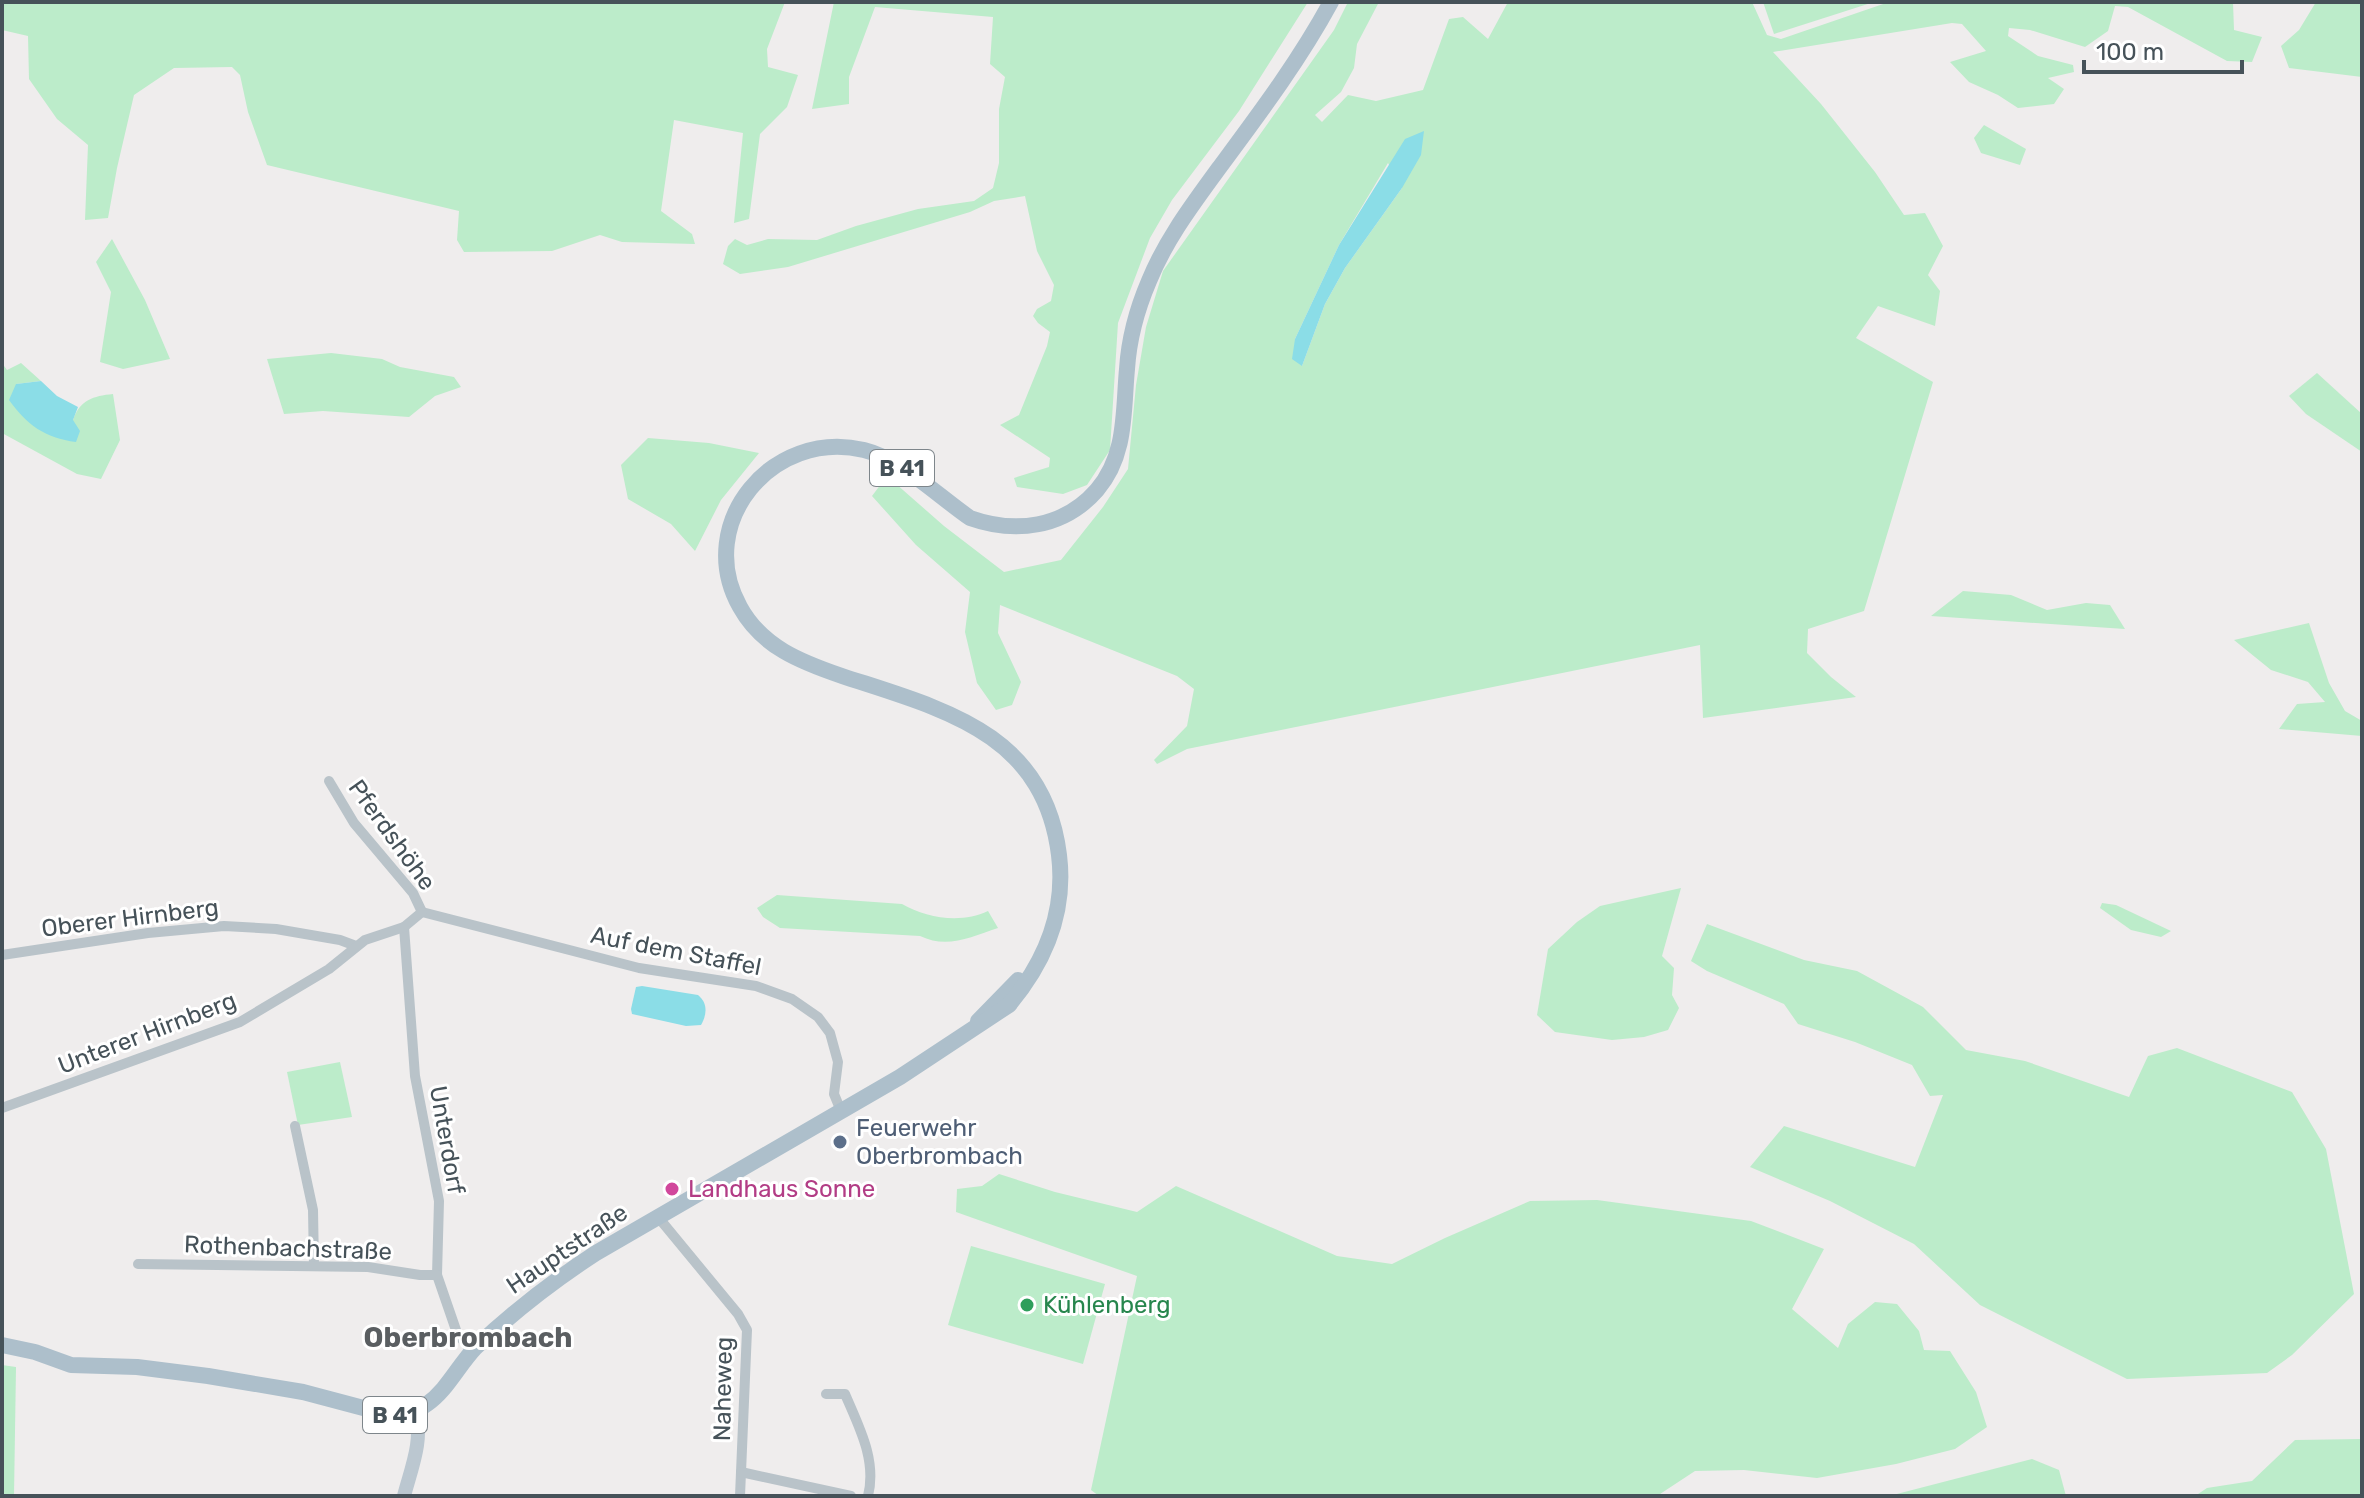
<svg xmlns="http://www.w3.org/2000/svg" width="2364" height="1498" font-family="Rubik,sans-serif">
<rect width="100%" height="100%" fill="#efeded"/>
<g fill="#bcecca" fill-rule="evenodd">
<polygon points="2,2 785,2 767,49 768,67 798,75 787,107 760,134 749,219 734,223 743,133 674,120 661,211 692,234 695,244 622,242 600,235 552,251 464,252 457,240 459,211 267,165 248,112 240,75 232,67 174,68 134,95 117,168 108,218 85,220 88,145 57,119 29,79 28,36 2,30"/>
<polygon points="834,2 1308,2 1239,111 1172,200 1150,238 1118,323 1110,450 1087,485 1063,494 1017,487 1014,478 1049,467 1050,458 1000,425 1019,415 1047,346 1050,332 1038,323 1033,316 1037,309 1051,301 1054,285 1037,251 1025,196 994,201 970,212 788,267 740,274 723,264 728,246 735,239 747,245 768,239 817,240 856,226 918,209 974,201 993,188 999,163 999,109 1005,77 990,64 993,17 875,7 849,77 849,104 812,109"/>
<path d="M 1348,2 L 1379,2 L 1357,44 L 1354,68 L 1341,92 L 1315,115 L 1322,122 L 1348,95 L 1376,101 L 1423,90 L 1449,19 L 1463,17 L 1488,39 L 1508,2 L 1752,2 L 1767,35 L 1781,39 L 1889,2 L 2233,2 L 2234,30 L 2262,37 L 2252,62 L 2227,61 L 2128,7 L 2115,6 L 2108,31 L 2085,47 L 2030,30 L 2009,28 L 2008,36 L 2038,56 L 2073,65 L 2074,72 L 2048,78 L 2064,89 L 2054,104 L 2018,108 L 1998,95 L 1969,82 L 1950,62 L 1986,51 L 1962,24 L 1952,23 L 1773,52 L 1821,104 L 1875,172 L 1904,215 L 1925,213 L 1943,246 L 1928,275 L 1940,291 L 1935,326 L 1878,306 L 1856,338 L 1933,382 L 1864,611 L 1808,629 L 1807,653 L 1831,677 L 1856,697 L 1703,718 L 1700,645 L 1187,749 L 1157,764 L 1154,760 L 1187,726 L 1194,689 L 1177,676 L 1000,605 L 998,633 L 1021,682 L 1012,705 L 996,710 L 977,683 L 965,632 L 970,592 L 916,545 L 872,496 L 887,476 L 944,526 L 1004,572 L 1061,560 L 1103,507 L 1128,469 L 1136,385 L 1146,327 L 1163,271 L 1334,30 ZM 1388,163 L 1402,188 L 1345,268 L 1325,304 L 1302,366 L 1295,339 L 1339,245 Z"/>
<polygon points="1763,2 1874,2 1774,34"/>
<polygon points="2316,2 2362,2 2362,77 2289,68 2281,46 2299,30"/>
<polygon points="1984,125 2026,149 2020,165 1981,153 1974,138"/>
<polygon points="112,239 145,300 170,359 123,369 100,362 111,292 96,262"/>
<polygon points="331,353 382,359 400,367 454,377 461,387 435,396 409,417 323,411 284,414 267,359"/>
<path d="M 2,363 L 7,370 L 21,363 L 41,381 L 16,384 L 73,420 C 80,400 93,396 113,394 L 120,440 L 101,479 L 77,474 L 2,433 Z"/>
<polygon points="2317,373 2362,414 2362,452 2306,414 2289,396"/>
<polygon points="648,438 709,443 759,453 721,500 695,551 671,524 628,499 621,465"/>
<polygon points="1963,591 2011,595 2047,610 2086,603 2110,605 2125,629 1931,616"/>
<polygon points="2309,623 2329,683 2345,711 2362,721 2362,736 2279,729 2297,704 2325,702 2308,682 2271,670 2234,640"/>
<polygon points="1681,888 1662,956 1674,968 1672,995 1679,1008 1668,1030 1644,1037 1612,1040 1555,1032 1537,1015 1548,949 1577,922 1600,906"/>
<path d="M 777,895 L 902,904 C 926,918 961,924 988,911 L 998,928 C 971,937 947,949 920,936 L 780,928 L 763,917 L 757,908 Z"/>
<polygon points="2102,903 2116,905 2171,931 2161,937 2131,930 2100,908"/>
<polygon points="1707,924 1804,960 1857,971 1923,1007 1966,1050 2025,1061 2129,1097 2148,1056 2177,1048 2292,1092 2326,1149 2354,1294 2292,1355 2267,1373 2127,1379 1980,1305 1914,1244 1830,1201 1750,1167 1784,1126 1915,1167 1943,1095 1930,1096 1912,1065 1855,1042 1798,1024 1784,1004 1707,971 1691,961"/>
<polygon points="340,1062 352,1117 298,1125 287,1072"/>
<polygon points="999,1174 1055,1192 1137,1212 1176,1186 1337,1256 1392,1264 1445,1238 1530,1201 1597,1200 1751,1221 1824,1249 1792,1309 1838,1348 1848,1324 1875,1302 1897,1304 1919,1331 1924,1350 1950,1351 1976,1392 1987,1427 1955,1449 1896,1464 1817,1478 1744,1470 1695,1471 1657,1496 1099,1496 1091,1490 1137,1276 956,1212 957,1189 982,1186"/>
<polygon points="971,1246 1105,1284 1083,1364 948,1325"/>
<polygon points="2,1365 16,1367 14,1496 2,1496"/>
<polygon points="2362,1439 2362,1496 2195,1496 2207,1488 2252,1481 2295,1440"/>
<polygon points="2032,1459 2059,1470 2066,1496 1889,1496"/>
</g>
<g fill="#8bdde7">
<polygon points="1424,131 1421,155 1402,188 1345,268 1325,304 1302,366 1292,359 1295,339 1339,245 1405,139"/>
<path d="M 41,381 L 57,396 L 78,407 L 73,420 L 80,431 L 76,442 C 45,438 27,425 9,400 L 16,384 Z"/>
<path d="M 642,986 L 698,995 C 708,1003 707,1015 701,1025 L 686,1026 L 632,1014 L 631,1009 L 636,987 Z"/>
</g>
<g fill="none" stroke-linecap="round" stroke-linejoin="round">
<g stroke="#b9c3c9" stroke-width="10">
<polyline points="329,781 354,823 413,893 422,912"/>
<polyline points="422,912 639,968 756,986 792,999 818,1017 830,1033 838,1062 834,1094 841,1111"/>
<polyline points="404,927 415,1076 439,1201 437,1275 457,1333 472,1352"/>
<polyline points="2,955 148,933 224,926 276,929 340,940 356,946"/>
<polyline points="2,1108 240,1022 329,969 365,940 404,927 422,912"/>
<polyline points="295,1126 313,1210 314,1266"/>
<polyline points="658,1217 738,1314 747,1330 740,1496"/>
<polyline points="138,1264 368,1267 420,1275 437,1275"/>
<path d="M 826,1394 L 845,1394 C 859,1427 877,1460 868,1496"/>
<polyline points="741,1472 851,1496"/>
</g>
<path stroke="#bbc7d0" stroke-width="14" d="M 404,1496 C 411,1469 424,1439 415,1411"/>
<g stroke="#adbfcb" stroke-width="16">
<polyline points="978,1021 1018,980"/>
<path d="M 2,1345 L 35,1352 L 71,1365 L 137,1367 L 208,1376 L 303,1392 L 386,1414 C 401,1415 414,1414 427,1404 C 447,1390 458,1366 475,1348 C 512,1313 553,1281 596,1253 L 900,1077 L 1009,1005 C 1045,962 1066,911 1059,855 C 1044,732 942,709 842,676 C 801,662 762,647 740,607 C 693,523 773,428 864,450 C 901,459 938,496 970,518 C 1015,534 1064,528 1097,490 C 1127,455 1123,411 1127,369 C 1129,338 1137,309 1149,281 C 1166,239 1193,204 1219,168 C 1259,114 1299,61 1331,2"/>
</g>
</g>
<circle fill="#5c6f8a" stroke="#fff" stroke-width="3" cx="840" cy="1142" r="8"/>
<circle fill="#d1479c" stroke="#fff" stroke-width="3" cx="672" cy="1189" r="8"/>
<circle fill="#2e9e5b" stroke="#fff" stroke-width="3" cx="1027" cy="1305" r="8"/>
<g text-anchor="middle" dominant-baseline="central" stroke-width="6" stroke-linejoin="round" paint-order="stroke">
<g fill="#fff" stroke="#7e868b" stroke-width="2">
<rect x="870" y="450" width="64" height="36" rx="6"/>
<rect x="363" y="1397" width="64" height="36" rx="6"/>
</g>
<g font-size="22" font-weight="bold" fill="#465259">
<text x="902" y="468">B 41</text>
<text x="395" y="1415">B 41</text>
</g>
<g font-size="24" fill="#465259" stroke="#fff">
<text transform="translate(392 835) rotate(54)">Pferdshöhe</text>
<text transform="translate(130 918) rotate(-7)">Oberer Hirnberg</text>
<text transform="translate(676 951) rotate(11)">Auf dem Staffel</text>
<text transform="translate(147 1033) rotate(-21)">Unterer Hirnberg</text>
<text transform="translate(447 1140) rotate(80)">Unterdorf</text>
<text transform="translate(288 1248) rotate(2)">Rothenbachstraße</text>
<text transform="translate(567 1249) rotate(-34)">Hauptstraße</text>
<text transform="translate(723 1389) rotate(-89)">Naheweg</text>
</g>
<g font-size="24" fill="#4e5e75" stroke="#fff" text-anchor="start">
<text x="856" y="1128">Feuerwehr<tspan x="856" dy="28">Oberbrombach</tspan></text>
</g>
<g font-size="24" fill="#b23c85" stroke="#fff" text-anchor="start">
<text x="688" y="1189">Landhaus Sonne</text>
</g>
<g font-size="24" fill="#27864d" stroke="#fff" text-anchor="start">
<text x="1043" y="1305">Kühlenberg</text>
</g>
<g font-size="28" font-weight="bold" fill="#5a5e61" stroke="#fff">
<text x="468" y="1337">Oberbrombach</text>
</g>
</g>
<rect width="2364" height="1498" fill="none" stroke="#465259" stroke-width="8"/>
<path d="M2084 60v12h158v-12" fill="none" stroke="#465259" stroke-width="4"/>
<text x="2096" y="60" font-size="24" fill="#465259" stroke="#ffffff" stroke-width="6" paint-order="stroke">100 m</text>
</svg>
